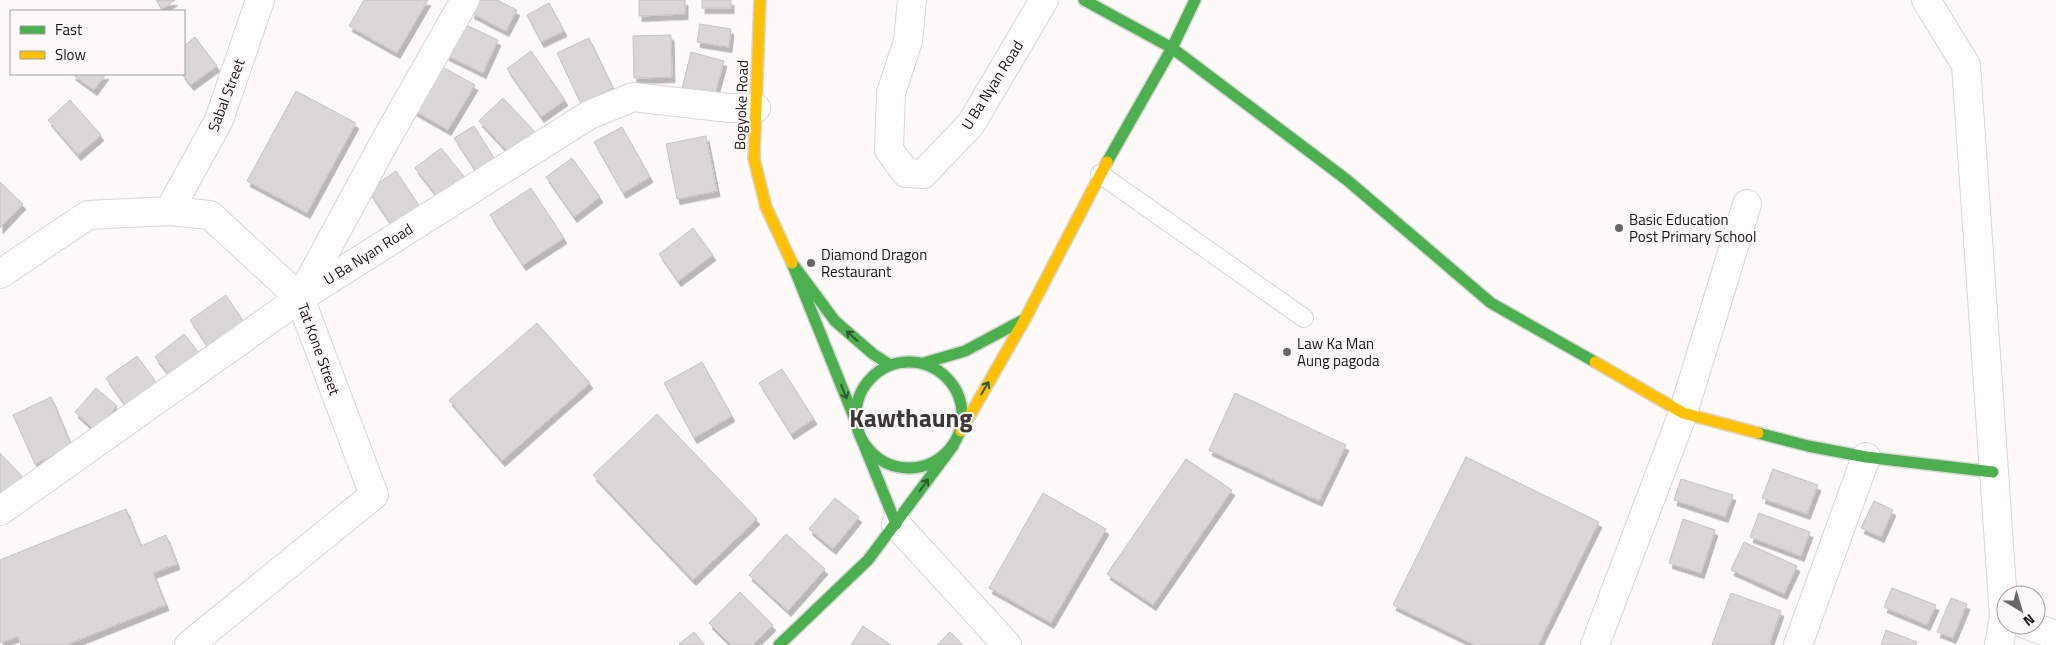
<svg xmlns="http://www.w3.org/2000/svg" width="2056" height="645" font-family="'Titillium Web',sans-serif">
<defs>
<filter id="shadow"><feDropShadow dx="3" dy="5.5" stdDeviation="0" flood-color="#0004"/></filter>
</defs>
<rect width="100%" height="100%" fill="#fefafa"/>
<g fill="#dad7d7" stroke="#c7c4c3" filter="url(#shadow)">
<polygon points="156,0 175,0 162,9"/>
<polygon points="364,0 428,0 397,53 349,26"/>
<polygon points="477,0 497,0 517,10 506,31 471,13"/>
<polygon points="639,0 685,0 685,14 639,16"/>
<rect x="702" y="0" width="29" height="8"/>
<polygon points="549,3 564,31 541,42 527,15"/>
<polygon points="462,23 498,40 483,73 446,55"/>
<polygon points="700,24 731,29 729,47 697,42"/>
<polygon points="671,35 672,77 634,78 633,36"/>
<polygon points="195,37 217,66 191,85 182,74 184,46"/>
<polygon points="589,38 613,88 581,104 557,53"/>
<polygon points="531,51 565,100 541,117 507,69"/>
<polygon points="691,52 724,61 714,97 682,89"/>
<polygon points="439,65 475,85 448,130 413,110"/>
<polygon points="72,74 106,74 94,90"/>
<polygon points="296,91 356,123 307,213 247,181"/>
<polygon points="503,98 536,133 511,155 479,121"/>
<polygon points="70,100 101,135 78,155 48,120"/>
<polygon points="474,126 496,161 477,173 454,138"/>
<polygon points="622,127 650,177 623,193 594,142"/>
<polygon points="706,136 717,191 677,199 666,144"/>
<polygon points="441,148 466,179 440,200 415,168"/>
<polygon points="572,158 600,197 574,217 546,177"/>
<polygon points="396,171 420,207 392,226 368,190"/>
<polygon points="0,182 23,204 0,228"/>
<polygon points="531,188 564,238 523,265 490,215"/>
<polygon points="693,228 713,255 678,281 659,254"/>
<polygon points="226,295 244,322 208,347 190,320"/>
<polygon points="537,323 590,383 502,461 449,400"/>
<polygon points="184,334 200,354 171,377 155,357"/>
<polygon points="137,356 159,386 128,409 106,378"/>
<polygon points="702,362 732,416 694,438 664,383"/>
<polygon points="782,369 814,419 791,434 759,383"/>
<polygon points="96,388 117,406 96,431 75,412"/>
<polygon points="1235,393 1346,445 1319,501 1209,450"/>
<polygon points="51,397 72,447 35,464 13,415"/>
<polygon points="657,414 757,519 693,580 593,475"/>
<polygon points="0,453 22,476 1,496 0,495"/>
<polygon points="1466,457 1599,522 1538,645 1475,645 1393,605"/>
<polygon points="1186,459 1232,490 1153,605 1107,574"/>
<polygon points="1773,469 1818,485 1807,514 1762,498"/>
<polygon points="1681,479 1733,495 1725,517 1674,500"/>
<polygon points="1043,493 1106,529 1051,623 989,588"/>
<polygon points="835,498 859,517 833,549 809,529"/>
<polygon points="1874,501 1893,510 1881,537 1861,528"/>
<polygon points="126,509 141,546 166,535 177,564 153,573 166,605 66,645 21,645 18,636 0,643 0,560"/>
<polygon points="1759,513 1810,532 1801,556 1750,537"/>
<polygon points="1683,519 1715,530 1701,573 1669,563"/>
<polygon points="786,534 825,569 788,611 749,575"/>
<polygon points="1744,542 1797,566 1784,594 1731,570"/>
<polygon points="1892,588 1936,605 1927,625 1884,607"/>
<polygon points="740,592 773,625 753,645 731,645 709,623"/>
<polygon points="1731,593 1781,611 1769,645 1712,645"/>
<polygon points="1951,598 1967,604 1953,638 1937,632"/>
<polygon points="863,626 891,645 851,645"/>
<polygon points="1886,630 1917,642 1916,645 1881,645"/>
<polygon points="694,632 705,645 680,645 679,644"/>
<polygon points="950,632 963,645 937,645"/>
</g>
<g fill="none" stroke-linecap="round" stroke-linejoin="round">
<g stroke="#d9d6d6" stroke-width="20">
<polyline id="lane" points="1100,174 1304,318"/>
</g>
<g stroke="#d9d6d6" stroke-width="30">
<g id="street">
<polyline points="912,0 908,41 891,93 889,150 906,173 923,174 971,124 1044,0"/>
<polyline points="1926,0 1966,65 2004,617 1999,645"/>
<polyline points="169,211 219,120 260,0"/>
<polyline points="0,274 88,215 169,211 210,215 300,298 589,115 633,97 729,108 756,108"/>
<polyline points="0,511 300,298 384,143 465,0"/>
<polyline points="896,524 1007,645"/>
<polyline points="2027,625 2056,635"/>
<polyline points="189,645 374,495 300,298"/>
<polyline points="1595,645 1683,413 1747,204"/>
<polyline points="1798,645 1866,457"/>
</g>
</g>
<g stroke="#d9d6d6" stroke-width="14">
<g id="fast">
<polyline points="1084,0 1172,48 1347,180 1491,303 1595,362"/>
<polyline points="1107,162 1172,48 1195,0"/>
<circle cx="909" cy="415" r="53"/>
<polyline points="924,363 965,351 1025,319"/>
<polyline points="856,422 792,263 835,321 873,354 890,365"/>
<polyline points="1758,433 1808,446 1866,457 1993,472"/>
<polyline points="862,440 896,524"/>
<polyline points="779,645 868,560 953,446"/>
</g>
</g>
<g stroke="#d9d6d6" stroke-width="14">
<g id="slow">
<polyline points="760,0 754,159 766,207 792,263"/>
<polyline points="1595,362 1683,413 1758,433"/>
<polyline points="961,431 1025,319 1107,162"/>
</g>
</g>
<use href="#lane" stroke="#fffefe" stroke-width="18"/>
<use href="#street" stroke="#fffefe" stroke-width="28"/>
<use href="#fast" stroke="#4caf50" stroke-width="11"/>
<use href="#slow" stroke="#ffc107" stroke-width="11"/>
</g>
<defs><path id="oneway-shaft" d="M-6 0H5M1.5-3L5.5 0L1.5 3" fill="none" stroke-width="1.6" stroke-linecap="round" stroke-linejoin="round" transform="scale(1.25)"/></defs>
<g stroke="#305b30">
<use href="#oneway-shaft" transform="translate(852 336) rotate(-138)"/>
<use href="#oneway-shaft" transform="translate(985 388) rotate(-60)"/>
<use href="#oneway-shaft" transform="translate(844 392) rotate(68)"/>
<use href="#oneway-shaft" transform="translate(924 485) rotate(-54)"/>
</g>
<g fill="#696666" stroke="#fff9f9" stroke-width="2">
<circle cx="1619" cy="228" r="5"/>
<circle cx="811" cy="263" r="5"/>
<circle cx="1287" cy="352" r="5"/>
</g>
<g text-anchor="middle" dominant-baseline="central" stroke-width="4" stroke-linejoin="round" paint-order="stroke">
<g font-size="15" fill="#191616" stroke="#fff9f9">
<text transform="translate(992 85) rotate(-58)">U Ba Nyan Road</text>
<text transform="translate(226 95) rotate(-69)">Sabal Street</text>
<text transform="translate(741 105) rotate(-88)">Bogyoke Road</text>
<text transform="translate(368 254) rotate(-32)">U Ba Nyan Road</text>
<text transform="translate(319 349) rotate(70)">Tat Kone Street</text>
</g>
<g font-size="15" fill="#191616" stroke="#fff9f9" text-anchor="start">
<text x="1629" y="219">Basic Education<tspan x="1629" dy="17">Post Primary School</tspan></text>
<text x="821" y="254">Diamond Dragon<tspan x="821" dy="17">Restaurant</tspan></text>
<text x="1297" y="343">Law Ka Man<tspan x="1297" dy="17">Aung pagoda</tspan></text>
</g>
<g font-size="25" font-weight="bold" fill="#3e3737" stroke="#fff9f9">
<text x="911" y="418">Kawthaung</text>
</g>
</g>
<rect x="10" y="10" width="175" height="65" fill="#fff9f9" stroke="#a39e9e"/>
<rect x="20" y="26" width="25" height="8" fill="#4caf50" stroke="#a39e9e"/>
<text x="55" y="35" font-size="15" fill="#191616">Fast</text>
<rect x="20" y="51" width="25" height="8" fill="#ffc107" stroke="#a39e9e"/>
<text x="55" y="60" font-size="15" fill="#191616">Slow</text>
<g transform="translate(2021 610) rotate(142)"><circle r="24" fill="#fff9f9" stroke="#a39e9e"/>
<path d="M0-4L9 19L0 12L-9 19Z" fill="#696666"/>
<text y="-8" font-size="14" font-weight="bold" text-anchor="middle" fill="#191616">N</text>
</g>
</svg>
